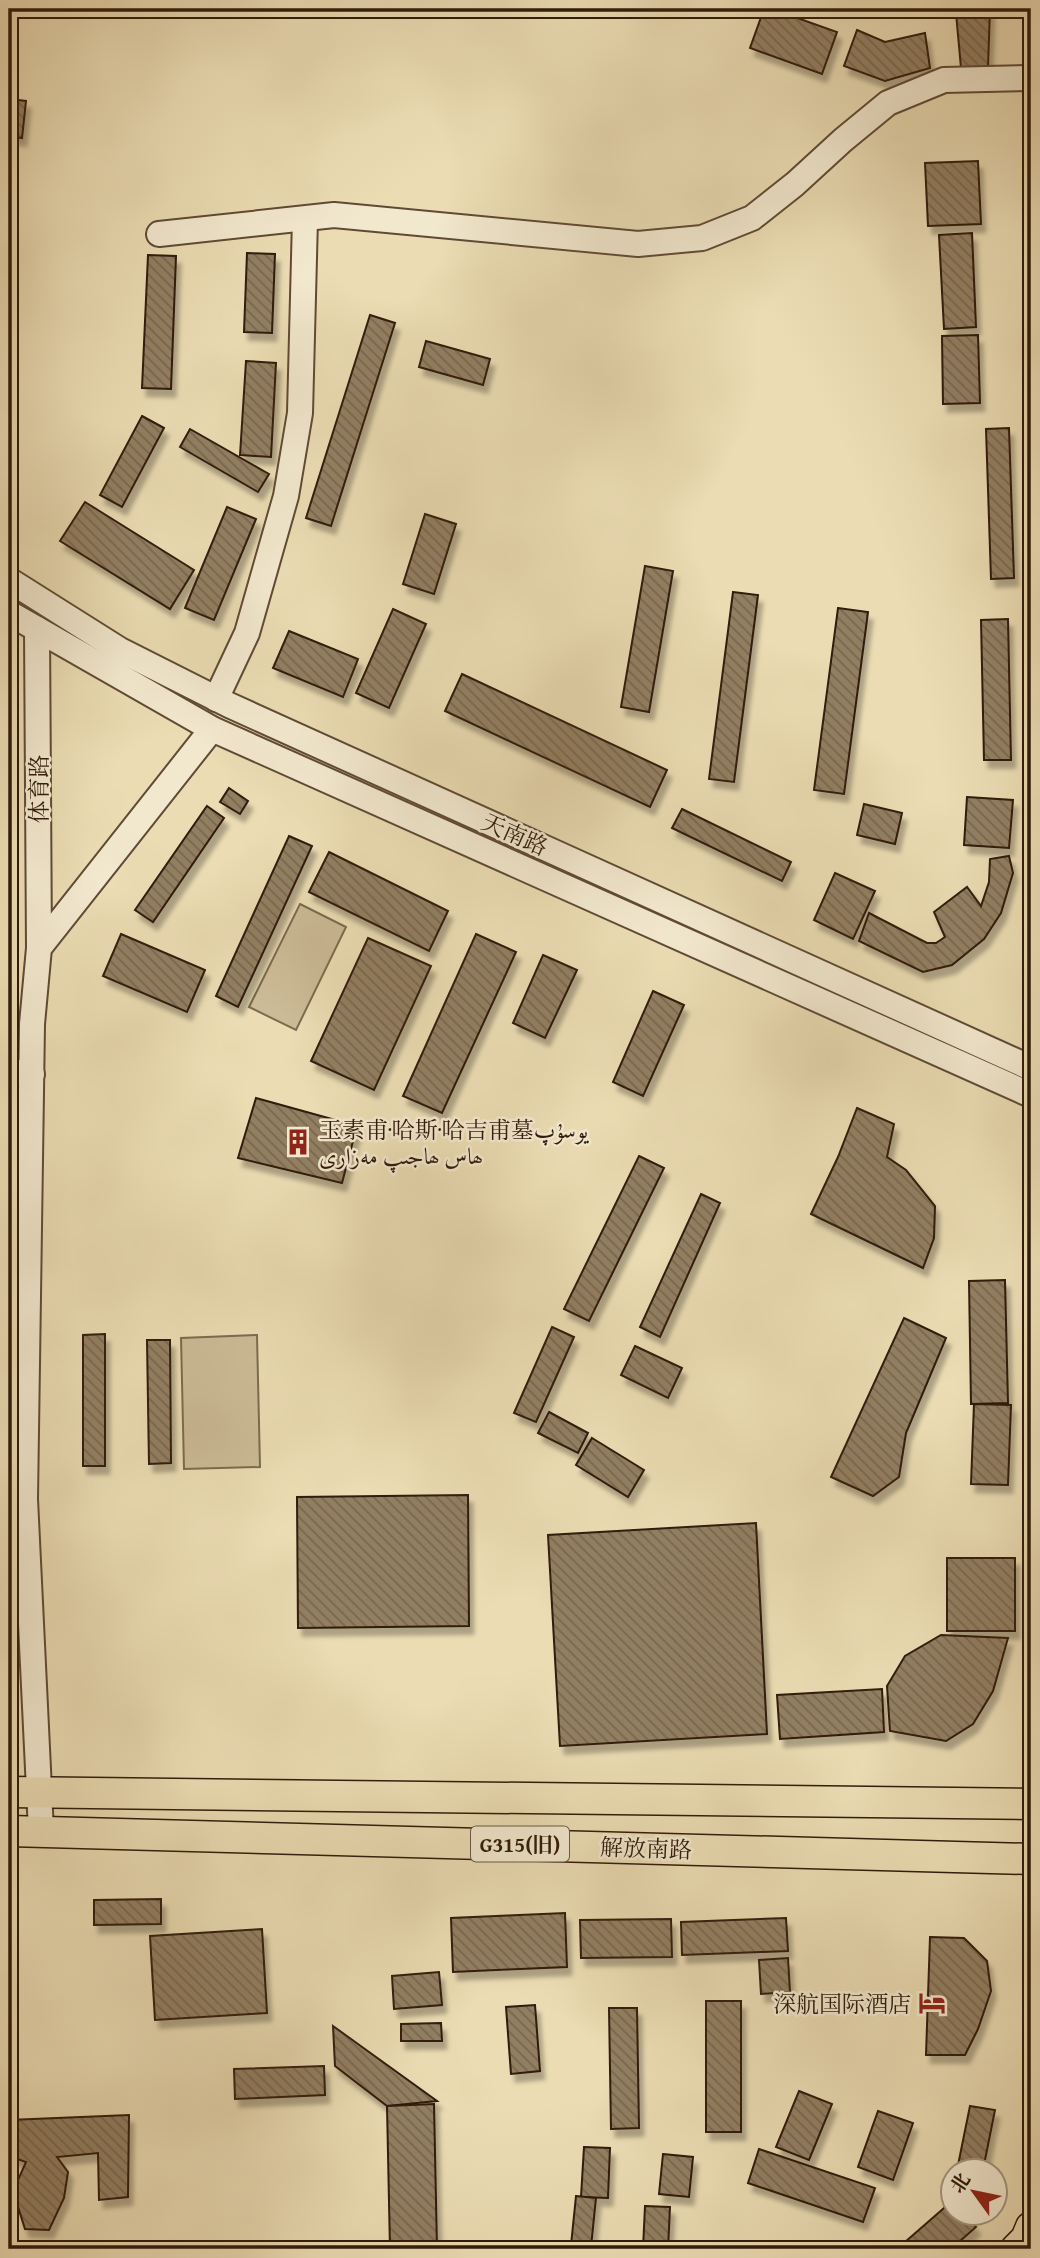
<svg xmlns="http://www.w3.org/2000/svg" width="1040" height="2258" font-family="'Gentium Book Plus',Amiri,'Noto Serif SC',serif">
<defs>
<pattern id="building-back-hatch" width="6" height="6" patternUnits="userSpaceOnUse" patternTransform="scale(1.75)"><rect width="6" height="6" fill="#927f62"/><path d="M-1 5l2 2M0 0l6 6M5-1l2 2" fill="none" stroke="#78674f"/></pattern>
<filter id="shadow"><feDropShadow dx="4.5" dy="8" stdDeviation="2" flood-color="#0004"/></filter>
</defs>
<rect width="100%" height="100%" fill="#ebdcb3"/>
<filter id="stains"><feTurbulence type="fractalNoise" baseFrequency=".00286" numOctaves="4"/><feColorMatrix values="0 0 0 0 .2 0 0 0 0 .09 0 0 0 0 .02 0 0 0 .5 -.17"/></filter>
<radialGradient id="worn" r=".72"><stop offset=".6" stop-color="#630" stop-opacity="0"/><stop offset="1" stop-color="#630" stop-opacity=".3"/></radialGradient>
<g fill="#cbbb96" stroke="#7e6a50" stroke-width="2">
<polygon points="300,904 346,927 296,1030 249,1007"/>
<polygon points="257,1335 260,1467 184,1469 181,1338"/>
</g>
<g fill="url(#building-back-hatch)" stroke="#311a0b" stroke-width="2" filter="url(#shadow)">
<polygon points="764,9 772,9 837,32 822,74 750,48"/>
<polygon points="954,9 990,9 988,67 961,68 956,13"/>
<polygon points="857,30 885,42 925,33 930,68 885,81 844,66"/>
<polygon points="9,99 26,101 22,138 9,136"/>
<polygon points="978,161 981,224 928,226 925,163"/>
<polygon points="972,233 976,327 944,329 939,235"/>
<polygon points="247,253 275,254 272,333 244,332"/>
<polygon points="148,255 176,256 171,389 142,388"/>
<polygon points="370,315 395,323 331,526 306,518"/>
<polygon points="978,335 980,403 943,404 942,336"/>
<polygon points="426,341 490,359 483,385 419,367"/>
<polygon points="246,361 276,363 271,457 240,455"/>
<polygon points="142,416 164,428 122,507 100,495"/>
<polygon points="1009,428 1014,578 991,579 986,429"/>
<polygon points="190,429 269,474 258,492 180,447"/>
<polygon points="85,502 194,570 170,609 60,541"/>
<polygon points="227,507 256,519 214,620 185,608"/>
<polygon points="425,514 456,524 434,594 403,584"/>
<polygon points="645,566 673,571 649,712 621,707"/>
<polygon points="733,592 758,595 734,782 709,779"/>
<polygon points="838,608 868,612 844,794 814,790"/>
<polygon points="393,609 426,624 389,708 356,693"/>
<polygon points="1008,619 1011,760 984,760 981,620"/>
<polygon points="289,631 358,659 343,697 273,668"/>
<polygon points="462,674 667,770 650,807 445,711"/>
<polygon points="229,788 248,801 240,814 220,802"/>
<polygon points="967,797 1013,800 1009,848 964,845"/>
<polygon points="864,804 902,813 895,844 857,835"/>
<polygon points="207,806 224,818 153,922 135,910"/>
<polygon points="682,809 791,862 782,881 672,828"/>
<polygon points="289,836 312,846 238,1007 216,996"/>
<polygon points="329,852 448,911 429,951 309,892"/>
<polygon points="1009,856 1013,873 1001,913 984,939 952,965 923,972 859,941 869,913 927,943 936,943 945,937 934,912 967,887 981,906 989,882 990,859"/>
<polygon points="835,873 875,891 853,939 814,920"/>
<polygon points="121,934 205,970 187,1012 103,976"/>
<polygon points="476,934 516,952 442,1113 403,1096"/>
<polygon points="368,938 431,966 374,1090 311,1061"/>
<polygon points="543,955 577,970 545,1038 513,1023"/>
<polygon points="653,991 684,1005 643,1096 613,1082"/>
<polygon points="256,1098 357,1126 342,1183 238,1158"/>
<polygon points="857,1108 894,1124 887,1157 906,1170 935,1206 934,1238 923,1268 811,1214 838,1157"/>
<polygon points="639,1156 664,1168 589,1321 564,1309"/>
<polygon points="701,1194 720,1203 660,1337 640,1327"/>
<polygon points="1005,1280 1008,1403 971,1404 969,1281"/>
<polygon points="904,1318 946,1338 906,1433 899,1477 873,1496 831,1477"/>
<polygon points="552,1327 574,1337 536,1422 514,1413"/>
<polygon points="105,1334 105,1466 83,1466 83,1335"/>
<polygon points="147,1340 170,1340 171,1463 149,1464"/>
<polygon points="635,1346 682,1368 668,1398 621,1375"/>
<polygon points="974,1404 1011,1405 1008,1485 971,1484"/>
<polygon points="549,1412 588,1433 578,1453 538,1433"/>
<polygon points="592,1438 644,1470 628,1497 576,1465"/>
<polygon points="468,1495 469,1626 298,1628 297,1497"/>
<polygon points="756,1523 767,1734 560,1746 548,1535"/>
<rect x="947" y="1558" width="68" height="73"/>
<polygon points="941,1635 1008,1638 993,1691 973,1724 946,1741 890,1731 887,1686 905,1656"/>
<polygon points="882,1689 884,1732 780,1739 777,1695"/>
<polygon points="161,1899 161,1924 94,1925 94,1900"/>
<polygon points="565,1913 567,1967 453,1972 451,1918"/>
<polygon points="786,1918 788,1951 682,1955 681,1922"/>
<polygon points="671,1919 672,1957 581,1958 580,1920"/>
<polygon points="262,1929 267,2013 155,2020 150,1936"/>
<polygon points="930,1937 964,1938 987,1961 991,1991 978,2029 965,2055 926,2055"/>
<polygon points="788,1958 790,1992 761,1994 759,1960"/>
<polygon points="439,1972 442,2005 394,2009 392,1976"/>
<rect x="706" y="2001" width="35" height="131"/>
<polygon points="535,2005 540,2071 511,2074 506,2007"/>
<polygon points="609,2008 637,2008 639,2128 611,2129"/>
<polygon points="441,2023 442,2041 401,2041 401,2024"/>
<polygon points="333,2026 437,2101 387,2106 335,2066"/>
<polygon points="324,2066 325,2095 235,2099 234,2069"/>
<polygon points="799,2091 832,2104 809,2160 776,2147"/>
<polygon points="434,2104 437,2249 390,2249 387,2106"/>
<polygon points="970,2106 995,2110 983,2170 957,2170"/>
<polygon points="878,2111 913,2123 893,2180 858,2167"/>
<polygon points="129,2115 128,2197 99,2200 98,2153 57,2157 68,2172 64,2198 49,2230 25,2229 13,2191 26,2162 9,2156 9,2120"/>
<polygon points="584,2147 610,2148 608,2198 581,2197"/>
<polygon points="759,2149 875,2188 863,2222 748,2183"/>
<polygon points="663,2154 693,2157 689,2197 659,2194"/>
<polygon points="576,2196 596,2198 591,2247 571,2245"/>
<polygon points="952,2201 953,2212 963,2212 976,2227 951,2249 897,2249"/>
<polygon points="645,2206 670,2207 668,2249 643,2249"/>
<polygon points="555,2245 582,2246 582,2249 555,2249"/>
</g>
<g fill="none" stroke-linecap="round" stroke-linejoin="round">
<g stroke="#604a35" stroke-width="28">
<g id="minor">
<polyline points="159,234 334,215 638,244 702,238 752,218 795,184 843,140 888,103 944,80 1031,78"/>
<polyline points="9,580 120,650 229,705 1031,1068"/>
<polyline points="9,613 212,729 1031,1095"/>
<polyline points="37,629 39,948"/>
<polyline points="216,699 247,633 286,496 300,413 305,219"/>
<polyline points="9,1071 32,1074"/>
<polyline points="41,1831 25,1499 32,1024 39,948 212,729"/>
</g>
</g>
<g stroke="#311a0b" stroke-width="33">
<g id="major">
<polyline points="9,1792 1031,1804"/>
<polyline points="9,1831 1031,1859"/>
<polyline points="1016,2249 1026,2239 1031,2227"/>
</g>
</g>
<use href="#minor" stroke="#f2e8ce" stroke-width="24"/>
<use href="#major" stroke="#ebdcb3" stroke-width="30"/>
</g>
<defs>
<g id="building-bare" transform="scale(2.1)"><path d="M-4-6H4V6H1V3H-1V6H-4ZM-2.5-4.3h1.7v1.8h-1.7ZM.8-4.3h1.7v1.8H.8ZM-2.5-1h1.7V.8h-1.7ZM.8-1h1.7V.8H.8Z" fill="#8f2418" stroke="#f2e8ce" stroke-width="2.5" paint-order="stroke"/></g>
<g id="hotel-bare" transform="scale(2.1)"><path d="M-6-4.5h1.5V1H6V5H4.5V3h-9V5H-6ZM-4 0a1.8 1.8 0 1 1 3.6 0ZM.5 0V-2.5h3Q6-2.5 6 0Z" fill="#8f2418" stroke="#f2e8ce" stroke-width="2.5" paint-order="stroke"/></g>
</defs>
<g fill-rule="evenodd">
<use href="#building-bare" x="298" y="1142"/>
<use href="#hotel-bare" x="932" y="2003"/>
</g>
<g text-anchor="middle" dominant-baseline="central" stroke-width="5" stroke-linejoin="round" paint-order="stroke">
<rect fill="#f2e8ce" stroke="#6b5846" stroke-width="2" x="471" y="1826.5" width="98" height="35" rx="5"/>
<g font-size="21" font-weight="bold" fill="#311a0b">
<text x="520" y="1844">G315(旧)</text>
</g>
<g font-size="23" fill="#311a0b" stroke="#f2e8ce">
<text transform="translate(38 789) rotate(-90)">体育路</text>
<text transform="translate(515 834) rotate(24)">天南路</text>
<text transform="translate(646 1848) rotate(2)">解放南路</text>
</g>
<g font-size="23" fill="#311a0b" stroke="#f2e8ce" text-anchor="start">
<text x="319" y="1129">玉素甫·哈斯·哈吉甫墓يوسۇپ<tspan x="319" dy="26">ھاس ھاجىپ مەزارى</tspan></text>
<text x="911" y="2003" text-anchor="end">深航国际酒店</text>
</g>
</g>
<rect width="1040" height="2258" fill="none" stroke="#ebdcb3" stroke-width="35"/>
<rect x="10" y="10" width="1019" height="2237" fill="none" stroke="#311a0b" stroke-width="3.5"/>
<rect x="18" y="18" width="1005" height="2223" fill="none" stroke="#311a0b" stroke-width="2"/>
<g transform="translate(974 2192) rotate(303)"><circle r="33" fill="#f2e8ce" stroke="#a59680" stroke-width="2"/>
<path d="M0-5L12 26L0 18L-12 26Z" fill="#8f2418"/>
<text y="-10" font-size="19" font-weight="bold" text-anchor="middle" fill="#311a0b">北</text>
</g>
<rect width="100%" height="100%" filter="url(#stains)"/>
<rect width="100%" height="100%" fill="url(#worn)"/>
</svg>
